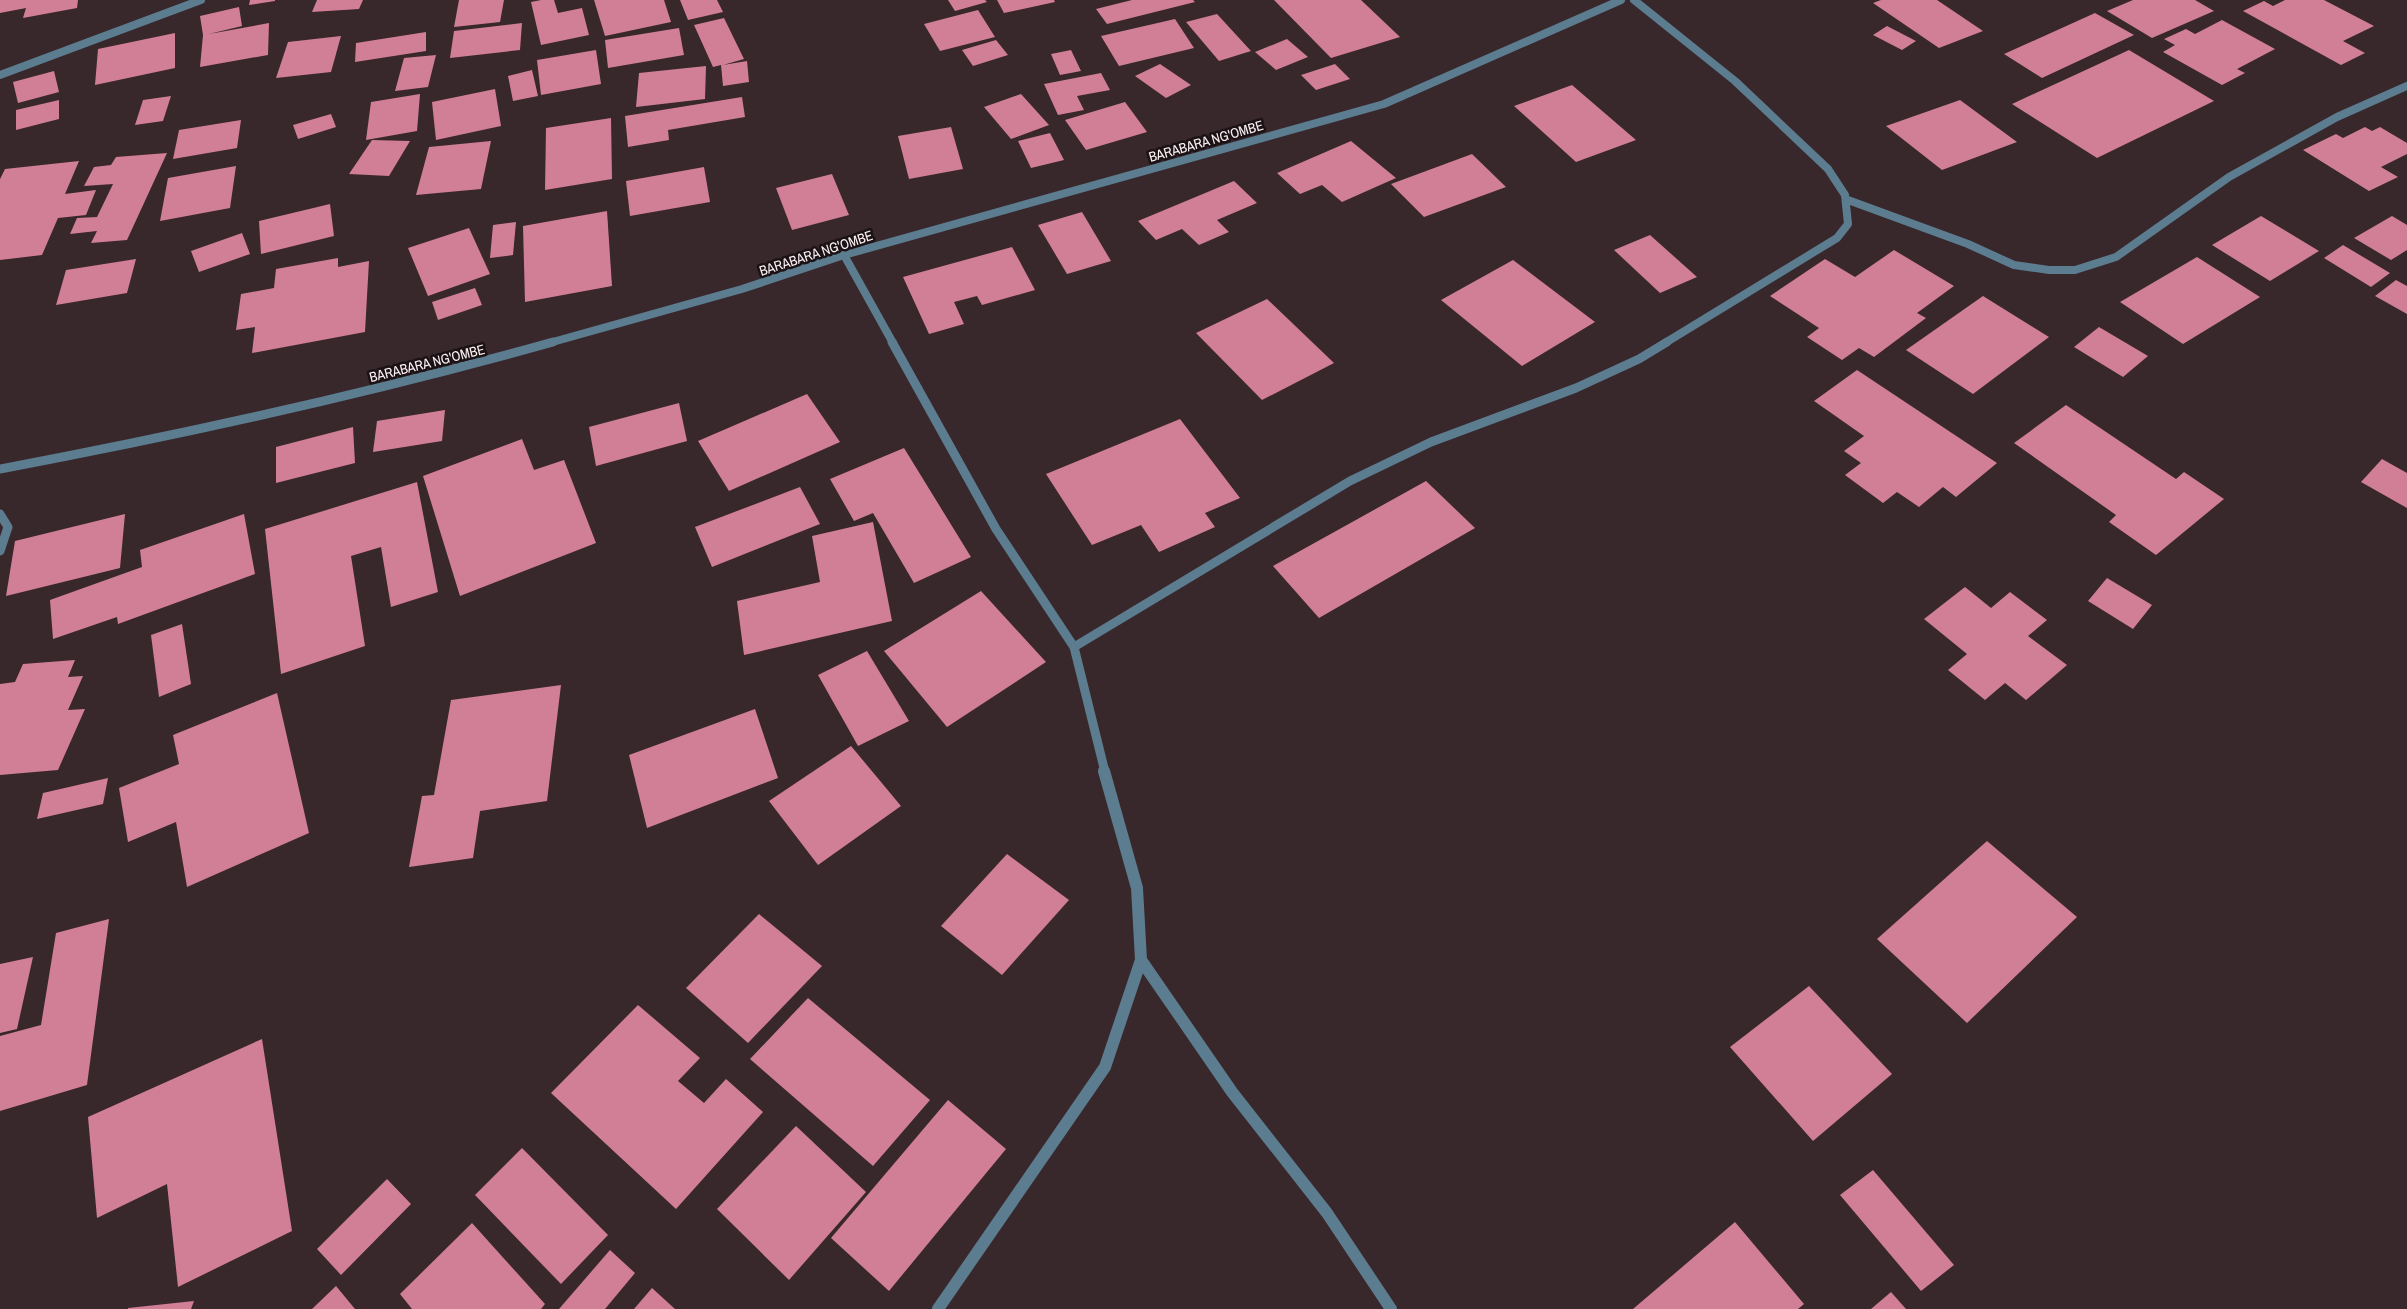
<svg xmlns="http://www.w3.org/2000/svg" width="2407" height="1309" font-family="'Archivo Narrow',sans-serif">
<rect width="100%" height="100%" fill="#38272b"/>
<g fill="#d17f96">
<polygon points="0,0 78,0 77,8 23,18 26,8 0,13"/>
<polygon points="250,0 275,0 275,1 249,5"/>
<polygon points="317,0 363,0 359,9 312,12"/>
<polygon points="459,0 504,0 500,22 454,27"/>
<polygon points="541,0 554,0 558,13 582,8 589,35 541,45 531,2"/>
<polygon points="594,0 664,0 671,22 605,36"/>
<polygon points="680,0 717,0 723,12 688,20"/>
<polygon points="948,0 985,0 987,2 955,11"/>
<polygon points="997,0 1054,0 1055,2 1004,13"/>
<polygon points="1132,0 1193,0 1195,2 1107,24 1096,9"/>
<polygon points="1274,0 1361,0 1400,37 1331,58"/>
<polygon points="1881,0 1937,0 1983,31 1939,48 1873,3"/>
<polygon points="2133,0 2195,0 2214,11 2152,38 2107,11"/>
<polygon points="2285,0 2324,0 2374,26 2343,41 2365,53 2341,65 2243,11 2264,1 2273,6"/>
<polygon points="239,7 242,26 209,34 269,23 268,55 200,67 203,35 200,16"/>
<polygon points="978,10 995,37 940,51 924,24"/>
<polygon points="2095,13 2134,35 2042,78 2004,54"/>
<polygon points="1217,14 1251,51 1219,61 1186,22"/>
<polygon points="724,18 744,59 723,65 747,61 749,82 723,86 721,65 713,67 694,25"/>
<polygon points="1175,19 1194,48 1119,66 1101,36"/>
<polygon points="2222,20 2275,49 2237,69 2245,73 2222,85 2163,52 2175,45 2164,39 2186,29 2195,34"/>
<polygon points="522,23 520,50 450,58 454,31"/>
<polygon points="1887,26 1916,41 1902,50 1873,35"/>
<polygon points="679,28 684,55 608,68 605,40"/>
<polygon points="426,32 426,51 355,62 356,43"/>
<polygon points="175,33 175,68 95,85 98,49"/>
<polygon points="341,36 331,72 276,78 288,42"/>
<polygon points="1287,39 1308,57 1276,70 1255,52"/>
<polygon points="996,40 1008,55 973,66 962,50"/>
<polygon points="596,50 601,84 541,95 537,60"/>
<polygon points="1071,50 1081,71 1060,75 1051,54"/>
<polygon points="2129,50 2214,101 2097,158 2012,104"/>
<polygon points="436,55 428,87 395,91 404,58"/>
<polygon points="1160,64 1191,85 1166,98 1135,76"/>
<polygon points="1335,64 1350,79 1316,90 1301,75"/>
<polygon points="706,66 705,99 636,107 639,73"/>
<polygon points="532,70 538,96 513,101 508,76"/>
<polygon points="54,71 59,92 18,103 13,82"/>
<polygon points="1101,73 1110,90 1077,96 1084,110 1058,115 1044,84"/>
<polygon points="1572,85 1636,140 1576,162 1514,106"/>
<polygon points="495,89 501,126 436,140 432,102"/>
<polygon points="420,94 417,131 366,140 371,102"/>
<polygon points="1021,94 1049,125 1011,139 984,107"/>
<polygon points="171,96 163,121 135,125 143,100"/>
<polygon points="742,97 745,117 668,130 669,140 628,147 625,116"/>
<polygon points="59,100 59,119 16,130 16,110"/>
<polygon points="1960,100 2017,142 1942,170 1886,126"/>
<polygon points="1125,102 1147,132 1086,150 1065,120"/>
<polygon points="331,114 336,127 298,139 293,125"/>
<polygon points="611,118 612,179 545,190 546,128"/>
<polygon points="241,120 237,148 173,159 179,130"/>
<polygon points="951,127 963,169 909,179 898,136"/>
<polygon points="2365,127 2372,131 2380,127 2407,143 2407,154 2381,167 2398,177 2369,191 2303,150 2336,134 2343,138"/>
<polygon points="1050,133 1064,160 1031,168 1018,141"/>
<polygon points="372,140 410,141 389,176 349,174"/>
<polygon points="491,141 481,189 416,195 429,147"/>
<polygon points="1351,141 1396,178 1342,202 1322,185 1300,194 1277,173"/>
<polygon points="167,153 127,240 91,243 97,231 70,234 77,218 97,217 113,184 84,186 94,167 111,165 116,157"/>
<polygon points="1472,154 1506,187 1424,217 1391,184"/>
<polygon points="79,161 65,194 96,190 86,215 58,218 42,255 0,260 0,179 5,169"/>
<polygon points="236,166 230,208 160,221 168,178"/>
<polygon points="704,167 710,202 630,216 626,181"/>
<polygon points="832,174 849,215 792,230 776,188"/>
<polygon points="1234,181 1257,203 1217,220 1229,232 1199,245 1182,229 1156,240 1138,221"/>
<polygon points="330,204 334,236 261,254 259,221"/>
<polygon points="607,211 612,286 525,302 523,226"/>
<polygon points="1082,212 1111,261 1067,274 1038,225"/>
<polygon points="2261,216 2319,251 2270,281 2212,245"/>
<polygon points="2392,216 2407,225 2407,250 2391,260 2354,238"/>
<polygon points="516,222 513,255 490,258 493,225"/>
<polygon points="469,228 490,274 428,296 408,248"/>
<polygon points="242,233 250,254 199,272 191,251"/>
<polygon points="1650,235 1697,277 1660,293 1614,250"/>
<polygon points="2343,245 2390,273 2371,287 2324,258"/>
<polygon points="1012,247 1035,290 982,305 977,296 954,302 964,324 929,334 903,277"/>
<polygon points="1894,250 1954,286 1917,313 1926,318 1874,357 1859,348 1842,360 1807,337 1819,328 1770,296 1825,259 1855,277"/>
<polygon points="2197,257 2260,297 2183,344 2120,302"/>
<polygon points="338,258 338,267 369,261 365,332 252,353 255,327 236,330 241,294 274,288 276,269"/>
<polygon points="136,259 127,293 56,305 66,270"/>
<polygon points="1513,260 1595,322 1522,366 1441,300"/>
<polygon points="2396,280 2407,286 2407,314 2375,296"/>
<polygon points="475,288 482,305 438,320 432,302"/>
<polygon points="1983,296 2049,337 1973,394 1906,350"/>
<polygon points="1267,299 1334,363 1262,400 1196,333"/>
<polygon points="2099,327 2148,356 2123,377 2074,347"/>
<polygon points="1857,370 1997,463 1956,497 1943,487 1919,507 1897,492 1883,503 1845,475 1861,463 1844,451 1864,436 1814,401"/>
<polygon points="807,394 840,442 729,491 698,441"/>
<polygon points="679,403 687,441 596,466 589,427"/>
<polygon points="2066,405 2176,479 2184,472 2224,499 2156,555 2109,522 2116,515 2014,443"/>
<polygon points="445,410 442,441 373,452 377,421"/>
<polygon points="1180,419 1240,498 1205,513 1215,527 1159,552 1141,525 1092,545 1046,474"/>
<polygon points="353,427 355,463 276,483 276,447"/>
<polygon points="522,439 534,470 564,460 596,543 460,596 423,476"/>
<polygon points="904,448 971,557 914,583 873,513 854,521 830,479"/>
<polygon points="2382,459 2407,473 2407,508 2361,482"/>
<polygon points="1426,481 1475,528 1319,618 1273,566"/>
<polygon points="417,482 438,592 391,607 381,547 351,556 365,646 281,674 265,529"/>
<polygon points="800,487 820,524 712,567 695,527"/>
<polygon points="125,514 120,568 6,596 15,541"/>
<polygon points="244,514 255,574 118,624 117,617 53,639 50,600 142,567 140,550"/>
<polygon points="873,522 892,621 744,655 737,601 820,582 812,536"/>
<polygon points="2107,578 2152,605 2133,629 2088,601"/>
<polygon points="1965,587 1991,608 2010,592 2047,620 2028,636 2067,665 2026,700 2005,683 1985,700 1948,670 1967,654 1924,619"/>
<polygon points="981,591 1046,662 947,727 884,651"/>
<polygon points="182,624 191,684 159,697 151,635"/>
<polygon points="867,651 909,721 858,746 818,675"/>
<polygon points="75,660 68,677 83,676 68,710 85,709 58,770 0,775 0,684 15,682 23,664"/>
<polygon points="561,685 547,801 480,811 473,858 409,867 422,796 434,795 451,700"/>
<polygon points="277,693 309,833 187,887 176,822 128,842 119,788 179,764 173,735"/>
<polygon points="755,709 778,778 647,828 629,755"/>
<polygon points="851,746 901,806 818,865 769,801"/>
<polygon points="108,778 103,804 37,819 43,793"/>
<polygon points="1987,841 2077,917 1967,1023 1877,939"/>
<polygon points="1007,854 1069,900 1002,975 941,926"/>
<polygon points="759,914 822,966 748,1043 686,988"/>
<polygon points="109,919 87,1085 0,1111 0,1036 41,1025 56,933"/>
<polygon points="33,957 17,1029 0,1033 0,964"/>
<polygon points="1809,986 1892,1074 1813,1141 1730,1047"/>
<polygon points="808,998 930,1100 873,1166 750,1059"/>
<polygon points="638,1005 700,1058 678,1081 704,1103 726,1079 763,1112 676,1209 551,1093"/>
<polygon points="262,1039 292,1231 178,1287 167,1184 97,1218 88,1117"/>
<polygon points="948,1100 1006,1149 889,1291 831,1238"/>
<polygon points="796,1126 866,1192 789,1280 717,1209"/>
<polygon points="522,1148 608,1235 561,1284 475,1195"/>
<polygon points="1873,1170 1954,1265 1921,1291 1840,1195"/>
<polygon points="387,1179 411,1204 341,1275 317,1249"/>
<polygon points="1735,1222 1804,1304 1798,1309 1633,1309"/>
<polygon points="472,1223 545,1304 541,1309 412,1309 400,1294"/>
<polygon points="610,1250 635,1273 605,1309 559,1309"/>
<polygon points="336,1286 355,1309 312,1309"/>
<polygon points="652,1288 675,1309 634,1309"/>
<polygon points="1891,1292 1906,1309 1871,1309"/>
<polygon points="194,1301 191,1309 128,1309 128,1308"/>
</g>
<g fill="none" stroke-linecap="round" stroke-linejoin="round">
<g stroke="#5c7c8f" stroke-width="8">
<polyline points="1634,0 1735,81 1828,169 1845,195 1848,224 1837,238 1665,343"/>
<polyline points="0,75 201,0"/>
<polyline points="1848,200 1968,244 2014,265 2049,270 2075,270 2116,257 2229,177 2337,117 2407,86"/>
<polyline points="844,255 893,343"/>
<polyline points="549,343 742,289 844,255 1384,104 1621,0"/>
</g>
<g stroke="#5c7c8f" stroke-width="9">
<polyline points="892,342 996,529 1074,647 1105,772"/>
<path d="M 0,469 C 186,434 371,393 553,342"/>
<polyline points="0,514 8,527 0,551"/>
<polyline points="1074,647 1350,481 1431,442 1576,388 1639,359 1667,342"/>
</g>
<g stroke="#5c7c8f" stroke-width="12">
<polyline points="1141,960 1232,1092 1327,1213 1391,1309"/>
<polyline points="938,1309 1105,1067 1141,960 1137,888 1104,771"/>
</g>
</g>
<g text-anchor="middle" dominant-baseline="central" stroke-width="5" stroke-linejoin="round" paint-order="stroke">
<g font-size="14" fill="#fdf1f4" stroke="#1a1214">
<text transform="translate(1206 141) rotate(-16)">BARABARA NG'OMBE</text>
<text transform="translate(816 253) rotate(-18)">BARABARA NG'OMBE</text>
<text transform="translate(427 363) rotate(-14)">BARABARA NG'OMBE</text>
</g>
</g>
</svg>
